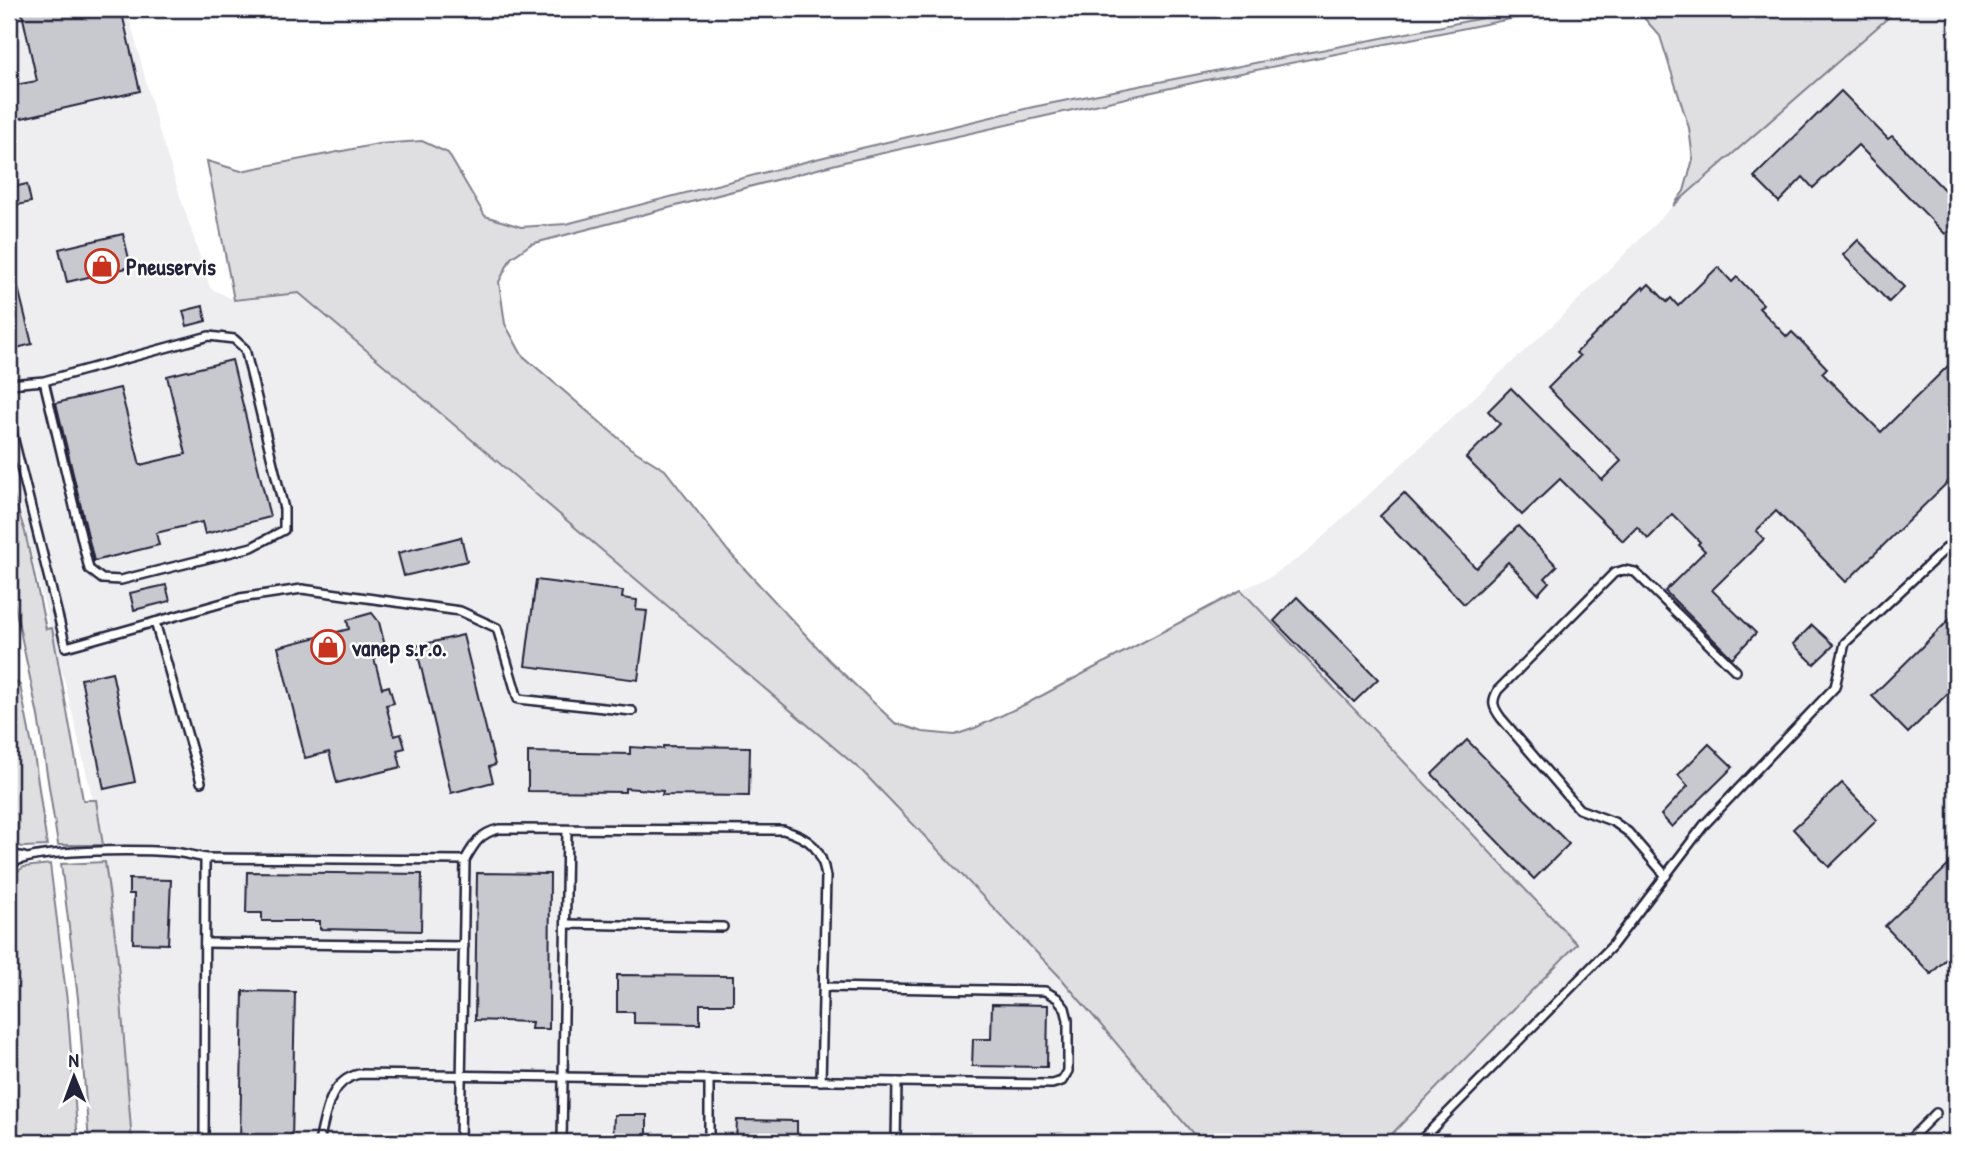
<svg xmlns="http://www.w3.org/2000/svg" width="1965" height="1151" font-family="'Patrick Hand',sans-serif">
<rect width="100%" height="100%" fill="#fff"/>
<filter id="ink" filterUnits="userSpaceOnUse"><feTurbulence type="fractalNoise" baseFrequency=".0143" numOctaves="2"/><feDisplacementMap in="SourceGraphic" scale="14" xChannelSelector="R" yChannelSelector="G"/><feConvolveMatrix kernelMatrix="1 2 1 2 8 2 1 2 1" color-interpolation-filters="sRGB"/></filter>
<g filter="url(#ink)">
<g fill="#eeeef1">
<polygon points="9,9 127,9 159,131 210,288 234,300 298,293 863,772 1061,978 1200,1142 132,1142 117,950 105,862 99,862 98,852 104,844 96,801 93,801 52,629 50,629 9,461"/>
<polygon points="1898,9 1942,9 1956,42 1956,1142 1384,1142 1577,944 1241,590 1270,577 1302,556 1559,319 1673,206"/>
</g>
<g fill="#dfdfe2" stroke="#80808e" stroke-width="2">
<polygon points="1528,9 1560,9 1206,80 1028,120 848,161 531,244 511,258 499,282 505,324 522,355 630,448 665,470 728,551 830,661 895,723 923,732 955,735 975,728 1026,704 1241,590 1577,944 1384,1142 1200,1142 1061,978 863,772 299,293 234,300 207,161 241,171 378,144 422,141 448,153 485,216 521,227 566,224 820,158 1033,107"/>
<polygon points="1636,9 1898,9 1673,206 1684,191 1693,159 1689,128 1660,36"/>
<polygon points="9,481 25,532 46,629 52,628 83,800 96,800 103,845 58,845 38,716 9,578"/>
<polygon points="9,677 20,685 35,761 47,846 24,847 9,845"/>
<polygon points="105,862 117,950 132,1142 89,1142 78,998 61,864"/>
<polygon points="50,864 67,1001 78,1142 19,1142 9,1016 9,877 24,867"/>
</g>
<g fill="#c8c8cf" stroke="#22223b" stroke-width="2">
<polygon points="21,9 121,9 140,91 9,121 9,86 37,81"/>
<polygon points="1841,91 1888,139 1892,136 1956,202 1956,237 1949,231 1945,234 1858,145 1813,188 1803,177 1779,202 1754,177"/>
<polygon points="27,184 31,202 9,207 9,188"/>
<polygon points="123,234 131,267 67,282 59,249"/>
<polygon points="1858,240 1904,287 1889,302 1843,255"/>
<polygon points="1718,267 1732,282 1737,277 1763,304 1759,308 1787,337 1792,332 1806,346 1827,368 1822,373 1881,432 1956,358 1956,474 1846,582 1776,511 1756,531 1764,539 1712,590 1756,633 1732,658 1665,591 1705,551 1698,544 1700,542 1672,514 1648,539 1637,527 1623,541 1560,479 1522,515 1466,458 1500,424 1488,411 1511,388 1602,480 1621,461 1548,388 1580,356 1576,353 1643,287 1644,289 1649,284 1667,302 1671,298 1678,306"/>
<polygon points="9,271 14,271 32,344 9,350"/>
<polygon points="203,306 206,321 187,326 183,311"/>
<polygon points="232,360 270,517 205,534 202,522 156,533 159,545 94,561 56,403 120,388 140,465 186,454 167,376"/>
<polygon points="1404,493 1476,568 1518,526 1557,566 1545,578 1549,582 1538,594 1508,562 1464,604 1380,516"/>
<polygon points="461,537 467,561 404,576 398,553"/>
<polygon points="536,580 623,591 622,598 637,600 636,610 647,611 638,680 525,666"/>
<polygon points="166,585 170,601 134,610 130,593"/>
<polygon points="1297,597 1378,679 1354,702 1274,621"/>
<polygon points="372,613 379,622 387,654 374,658 382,688 389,686 394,703 386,705 394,736 401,734 405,748 397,750 401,767 337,783 329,752 305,758 278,647 349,629 347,620"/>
<polygon points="1956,613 1956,685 1908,733 1872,696"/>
<polygon points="1812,625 1834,645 1814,664 1793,644"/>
<polygon points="463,635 495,765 489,767 493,782 451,793 416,646"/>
<polygon points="112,672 135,782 104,789 81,679"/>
<polygon points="1467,740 1569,844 1534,879 1432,774"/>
<polygon points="1709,744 1733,767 1672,827 1661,815 1688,786 1678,775"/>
<polygon points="663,746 750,747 749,796 662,795 663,791 625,788 625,792 528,791 528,752 630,754 630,747 663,749"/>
<polygon points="1842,783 1877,820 1829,867 1793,829"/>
<polygon points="1956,858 1956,949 1931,974 1885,926"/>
<polygon points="247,872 422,874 421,931 320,929 320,921 262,921 262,913 246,913"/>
<polygon points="477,873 550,874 549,1029 531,1029 532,1022 475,1020"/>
<polygon points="129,879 171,880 168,944 133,943 134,894 129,894"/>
<polygon points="617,975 733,976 733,1004 700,1004 700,1024 634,1023 634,1012 617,1012"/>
<polygon points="243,991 295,992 292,1142 240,1142"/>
<polygon points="992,1004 1048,1005 1047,1067 972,1066 973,1039 991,1039"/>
<polygon points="614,1115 647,1115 647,1142 613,1142"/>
<polygon points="737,1120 797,1121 797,1142 736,1142"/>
</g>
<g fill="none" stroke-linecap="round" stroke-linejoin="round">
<g stroke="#22223b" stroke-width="12">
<g id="lane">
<polyline points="9,384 44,381 209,336 234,339 245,349 284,509 284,530 252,547 121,580 102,579 89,569 44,381"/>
<polyline points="9,420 66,647 240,598 302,589 460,611 497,628 518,699 632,711"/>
<polyline points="155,622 201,782"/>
<polyline points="9,854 24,857"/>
<path d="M 205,858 L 465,860 C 474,844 480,833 499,829 L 783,830 C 810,838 822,848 826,877 L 821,1081"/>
<path d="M 9,865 C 31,848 141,850 173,852 C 184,853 195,856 205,858 L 204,1142"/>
<path d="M 1666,876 L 1628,832 L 1614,822 L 1579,809 L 1501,718 C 1493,707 1491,702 1498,690 L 1614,573 L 1624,570 L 1635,572 L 1736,671"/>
<polyline points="566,924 723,927"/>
<polyline points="205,943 464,946"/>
<polyline points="824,987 1045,991 1057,998 1065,1008 1068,1020 1068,1071 1062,1081 1052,1084 897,1082"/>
<path d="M 319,1142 C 326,1115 328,1081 359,1074 L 897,1082 L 896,1142"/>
<polyline points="460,1142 465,860"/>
<polyline points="562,1142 567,830"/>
<polyline points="709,1142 709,1079"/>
<polyline points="1419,1142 1612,946 1704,825 1835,687 1845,643 1956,539"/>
<polyline points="1907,1142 1936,1113"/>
</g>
</g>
<use href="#lane" stroke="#fff" stroke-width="7"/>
</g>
</g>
<defs>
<g id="shop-ring" transform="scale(1.75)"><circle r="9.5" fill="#fff" stroke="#c8321e" stroke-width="1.5"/><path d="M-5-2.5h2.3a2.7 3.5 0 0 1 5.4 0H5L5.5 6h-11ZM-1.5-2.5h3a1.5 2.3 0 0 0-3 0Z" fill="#c8321e"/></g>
</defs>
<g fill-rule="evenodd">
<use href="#shop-ring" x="102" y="266"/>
<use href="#shop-ring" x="328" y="647"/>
</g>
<g text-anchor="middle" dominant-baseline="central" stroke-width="5" stroke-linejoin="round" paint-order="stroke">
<g font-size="23" font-weight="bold" fill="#22223b" stroke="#fff" text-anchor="start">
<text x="126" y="266">Pneuservis</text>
<text x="352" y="647">vanep s.r.o.</text>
</g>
</g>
<rect width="1965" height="1151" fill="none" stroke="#fff" stroke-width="35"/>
<rect x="18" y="18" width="1930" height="1116" fill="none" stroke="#22223b" stroke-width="2.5" filter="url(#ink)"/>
<g transform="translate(74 1077) rotate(359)" stroke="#ffffff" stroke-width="5" paint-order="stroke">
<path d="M0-5L12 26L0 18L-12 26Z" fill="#22223b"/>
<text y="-10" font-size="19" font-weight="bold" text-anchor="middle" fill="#22223b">N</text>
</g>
</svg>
